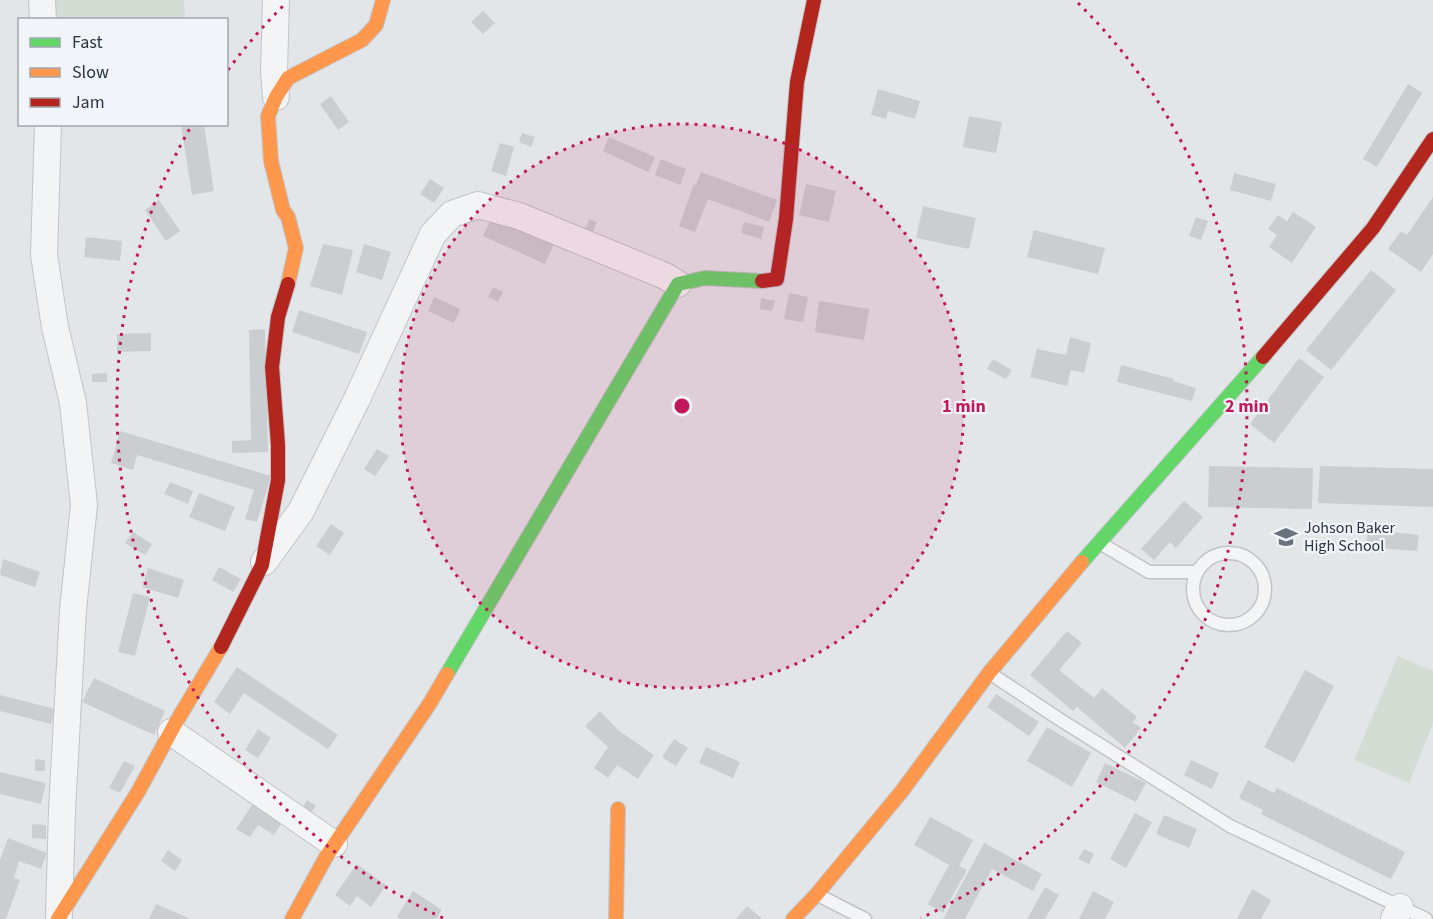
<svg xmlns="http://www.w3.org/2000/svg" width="1433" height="919" font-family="'Source Sans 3',sans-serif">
<rect width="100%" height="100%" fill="#e3e6e9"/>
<g fill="#d4ddd4">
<polygon points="55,0 184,0 185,19 56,19"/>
<polygon points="1398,656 1433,671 1433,724 1409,783 1354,760"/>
</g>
<g fill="#cbced1">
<polygon points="483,11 495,23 483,34 471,22"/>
<polygon points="1408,84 1422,93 1377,167 1363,159"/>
<polygon points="878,89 920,101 915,119 888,111 886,119 871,115"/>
<polygon points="331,96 349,122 338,130 320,104"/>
<polygon points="969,116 1002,122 996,153 963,147"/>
<polygon points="181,124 204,124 214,191 192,195"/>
<polygon points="522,133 535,137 531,147 519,142"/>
<polygon points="609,137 655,157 648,172 603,151"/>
<polygon points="500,143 514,147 506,176 491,171"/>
<polygon points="661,159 686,169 680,185 655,175"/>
<polygon points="701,172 777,200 769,222 708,199 695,232 679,226 694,184 696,185"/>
<polygon points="1234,173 1276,184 1271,201 1230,190"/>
<polygon points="430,179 444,188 434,203 420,194"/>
<polygon points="806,184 836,191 829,222 799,215"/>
<polygon points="1433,197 1433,254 1421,272 1388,249 1401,231 1407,235"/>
<polygon points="159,200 180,231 166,241 145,210"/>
<polygon points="923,206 976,218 969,249 916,238"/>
<polygon points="1293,212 1316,227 1292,263 1269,247 1277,235 1268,229 1278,215 1287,221"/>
<polygon points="492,216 554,244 545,264 483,236"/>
<polygon points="1196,217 1208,221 1201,240 1189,236"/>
<polygon points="589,219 597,222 592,234 585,230"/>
<polygon points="744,222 764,227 761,239 741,233"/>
<polygon points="1034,230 1105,248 1098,274 1027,257"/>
<polygon points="86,237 122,241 120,261 84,257"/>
<polygon points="323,244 353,250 342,295 310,286"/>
<polygon points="364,244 391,252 382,280 356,272"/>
<polygon points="1371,270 1396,290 1331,370 1306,350"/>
<polygon points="493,287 503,292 498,302 488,297"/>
<polygon points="789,293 808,297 803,322 784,319"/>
<polygon points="434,297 460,309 454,323 428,311"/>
<polygon points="761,298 775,301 772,311 760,309"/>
<polygon points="819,301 869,309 864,340 815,332"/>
<polygon points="299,310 367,332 359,354 292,332"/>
<polygon points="265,329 268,452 232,453 232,441 251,440 249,330"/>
<polygon points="151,333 151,351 117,352 117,334"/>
<polygon points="1070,337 1091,343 1084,373 1071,370 1067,386 1030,377 1037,349 1066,355"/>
<polygon points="1299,358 1324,377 1274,443 1250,424"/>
<polygon points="993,359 1012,370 1006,379 987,369"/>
<polygon points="1121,365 1174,379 1173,381 1196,388 1192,401 1117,382"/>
<polygon points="107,373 107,382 92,382 92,374"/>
<polygon points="120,431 271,476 257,522 245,519 254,490 137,455 133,470 111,463"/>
<polygon points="377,449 389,456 375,476 364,469"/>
<polygon points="1209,466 1313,468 1312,509 1208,507"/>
<polygon points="1320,466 1433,469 1433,507 1318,503"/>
<polygon points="170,482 193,491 188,504 164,494"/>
<polygon points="199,493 235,507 225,531 189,517"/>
<polygon points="1184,501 1203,517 1176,548 1170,542 1154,560 1141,549"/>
<polygon points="331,524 344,533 330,555 316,546"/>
<polygon points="1368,525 1391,528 1391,532 1419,535 1417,551 1366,547"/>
<polygon points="133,532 152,544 145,555 125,543"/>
<polygon points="3,559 40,572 35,587 0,575"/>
<polygon points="219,567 241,579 233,592 212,580"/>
<polygon points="148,568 184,580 178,598 142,587"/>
<polygon points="133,593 150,597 135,656 118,652"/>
<polygon points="1067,631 1082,643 1059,670 1094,698 1102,688 1137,717 1133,722 1141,728 1125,748 1077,707 1073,711 1030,675"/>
<polygon points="237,667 338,735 328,749 244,693 230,714 214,702"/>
<polygon points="1305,670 1334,686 1294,763 1264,747"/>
<polygon points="94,678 165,711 154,735 82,702"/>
<polygon points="996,694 1039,722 1029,736 987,707"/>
<polygon points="0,695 55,709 51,724 0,711"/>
<polygon points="600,711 618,730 654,755 638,779 617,765 608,778 594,768 608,747 585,726"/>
<polygon points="1047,727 1091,753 1072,787 1027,761"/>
<polygon points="258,729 271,738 258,758 245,750"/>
<polygon points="674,739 688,748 676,766 662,757"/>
<polygon points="706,747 740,762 733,778 699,763"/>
<polygon points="35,759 45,760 45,771 35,771"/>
<polygon points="1191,760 1219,773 1212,789 1184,775"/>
<polygon points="124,761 135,766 120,793 109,788"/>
<polygon points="1105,763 1146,783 1136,802 1096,782"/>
<polygon points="0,772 46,783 41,804 0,794"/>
<polygon points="1248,780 1274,793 1277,788 1405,852 1391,879 1261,814 1263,810 1239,798"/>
<polygon points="307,800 316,806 310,815 302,809"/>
<polygon points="254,802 283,821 274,835 258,825 250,837 236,829"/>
<polygon points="1135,813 1152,822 1126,868 1110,859"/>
<polygon points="1164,815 1197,829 1189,848 1156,834"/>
<polygon points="930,817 973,840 959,866 967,870 943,913 928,904 949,865 914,845"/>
<polygon points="32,824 46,825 46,839 32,838"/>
<polygon points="8,838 47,853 41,869 19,861 14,878 20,880 6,919 0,919 0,860"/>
<polygon points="984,843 1042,874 1033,891 992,869 965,919 943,919"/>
<polygon points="1084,849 1094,854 1089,864 1078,859"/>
<polygon points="168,850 182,860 175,871 161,861"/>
<polygon points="357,864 386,885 371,907 357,896 350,906 335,895"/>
<polygon points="1045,887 1059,895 1045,919 1027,919"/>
<polygon points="1252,889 1271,900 1261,919 1237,919"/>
<polygon points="413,891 442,910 436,919 400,919 397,917"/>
<polygon points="1093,891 1114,902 1105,919 1079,919"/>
<polygon points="156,904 191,919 149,919"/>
<polygon points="747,906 762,919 736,919"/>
</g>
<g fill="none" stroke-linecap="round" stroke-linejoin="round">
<g stroke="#c1c4c7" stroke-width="15">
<g id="lane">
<polyline points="1100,543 1149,572 1196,572"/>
<circle cx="1229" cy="589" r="36"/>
<polyline points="991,674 1059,719 1230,826 1426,919"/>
<polyline points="818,895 865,919"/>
</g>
</g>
<g stroke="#c1c4c7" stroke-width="28">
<g id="street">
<polyline points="42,0 43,20"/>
<polyline points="276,0 274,72 276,97"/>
<polyline points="48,124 44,255 55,327 73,403 84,505 73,610 62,810 59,916"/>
<polyline points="264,562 301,511 357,399 433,234 452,214 478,205 519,216 665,276 678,284"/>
<polyline points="171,732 334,844"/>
<polyline points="1394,919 1400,907"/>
</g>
</g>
<g stroke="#c1c4c7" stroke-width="16">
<g id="fast">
<polyline points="1082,562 1263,357"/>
<polyline points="447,674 678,284 705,278 762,281"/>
</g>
</g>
<g stroke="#c1c4c7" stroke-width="16">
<g id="slow">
<polyline points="288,284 296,248 288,217 283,210 271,161 268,116 276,97 288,78 362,40 376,25 383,0"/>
<polyline points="58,919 138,792 175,724 221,647"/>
<polyline points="292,919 326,857 430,703 447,674"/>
<polyline points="616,919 618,809"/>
<polyline points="793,919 816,895 902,791 989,673 1082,562"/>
</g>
</g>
<g stroke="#c1c4c7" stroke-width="16">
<g id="jam">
<polyline points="762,281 777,279 786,219 797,82 814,0"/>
<polyline points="1263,357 1373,228 1433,139"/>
<polyline points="221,647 262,565 278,480 278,445 272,367 278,317 288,284"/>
</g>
</g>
<use href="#lane" stroke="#f3f4f5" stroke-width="12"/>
<use href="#street" stroke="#f3f4f5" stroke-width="26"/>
<use href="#fast" stroke="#63d668" stroke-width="14"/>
<use href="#slow" stroke="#ff974d" stroke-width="14"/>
<use href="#jam" stroke="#b3261e" stroke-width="14"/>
</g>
<circle cx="682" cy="406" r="282" fill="#c2185b" fill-opacity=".12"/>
<g fill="none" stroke="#c2185b" stroke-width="3" stroke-dasharray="3 6">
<circle cx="682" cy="406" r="282"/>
<path d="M443 918A565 565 0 0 1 190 128M228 70A565 565 0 0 1 286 3M1078 3A565 565 0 0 1 921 918"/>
</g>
<defs>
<g id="school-bare" transform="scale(1.8)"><path d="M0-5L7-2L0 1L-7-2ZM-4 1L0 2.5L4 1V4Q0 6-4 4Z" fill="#69727d" stroke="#f1f4f8" stroke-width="2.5" paint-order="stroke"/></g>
</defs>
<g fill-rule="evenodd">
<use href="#school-bare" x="1286" y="537"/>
</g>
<g text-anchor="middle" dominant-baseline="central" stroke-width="4.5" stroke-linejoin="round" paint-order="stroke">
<g font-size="16" fill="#283443" stroke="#f1f4f8" text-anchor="start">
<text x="1304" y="528">Johson Baker<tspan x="1304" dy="18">High School</tspan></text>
</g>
</g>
<circle cx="682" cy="406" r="9" fill="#c2185b" stroke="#f1f4f8" stroke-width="3"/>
<g font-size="18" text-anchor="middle" font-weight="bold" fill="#c2185b" stroke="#f1f4f8" stroke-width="4.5" stroke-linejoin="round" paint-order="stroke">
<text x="964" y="412">1 min</text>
<text x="1247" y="412">2 min</text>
</g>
<rect x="18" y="18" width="210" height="108" fill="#f1f4f8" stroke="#a1a7b0" stroke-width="1.5"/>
<rect x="30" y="38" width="30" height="9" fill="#63d668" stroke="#a1a7b0" stroke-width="1.5"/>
<text x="72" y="48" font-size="18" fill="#283443">Fast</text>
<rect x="30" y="68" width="30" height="9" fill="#ff974d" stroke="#a1a7b0" stroke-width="1.5"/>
<text x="72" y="78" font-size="18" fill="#283443">Slow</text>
<rect x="30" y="98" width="30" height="9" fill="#b3261e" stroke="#a1a7b0" stroke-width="1.5"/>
<text x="72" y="108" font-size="18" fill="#283443">Jam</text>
</svg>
